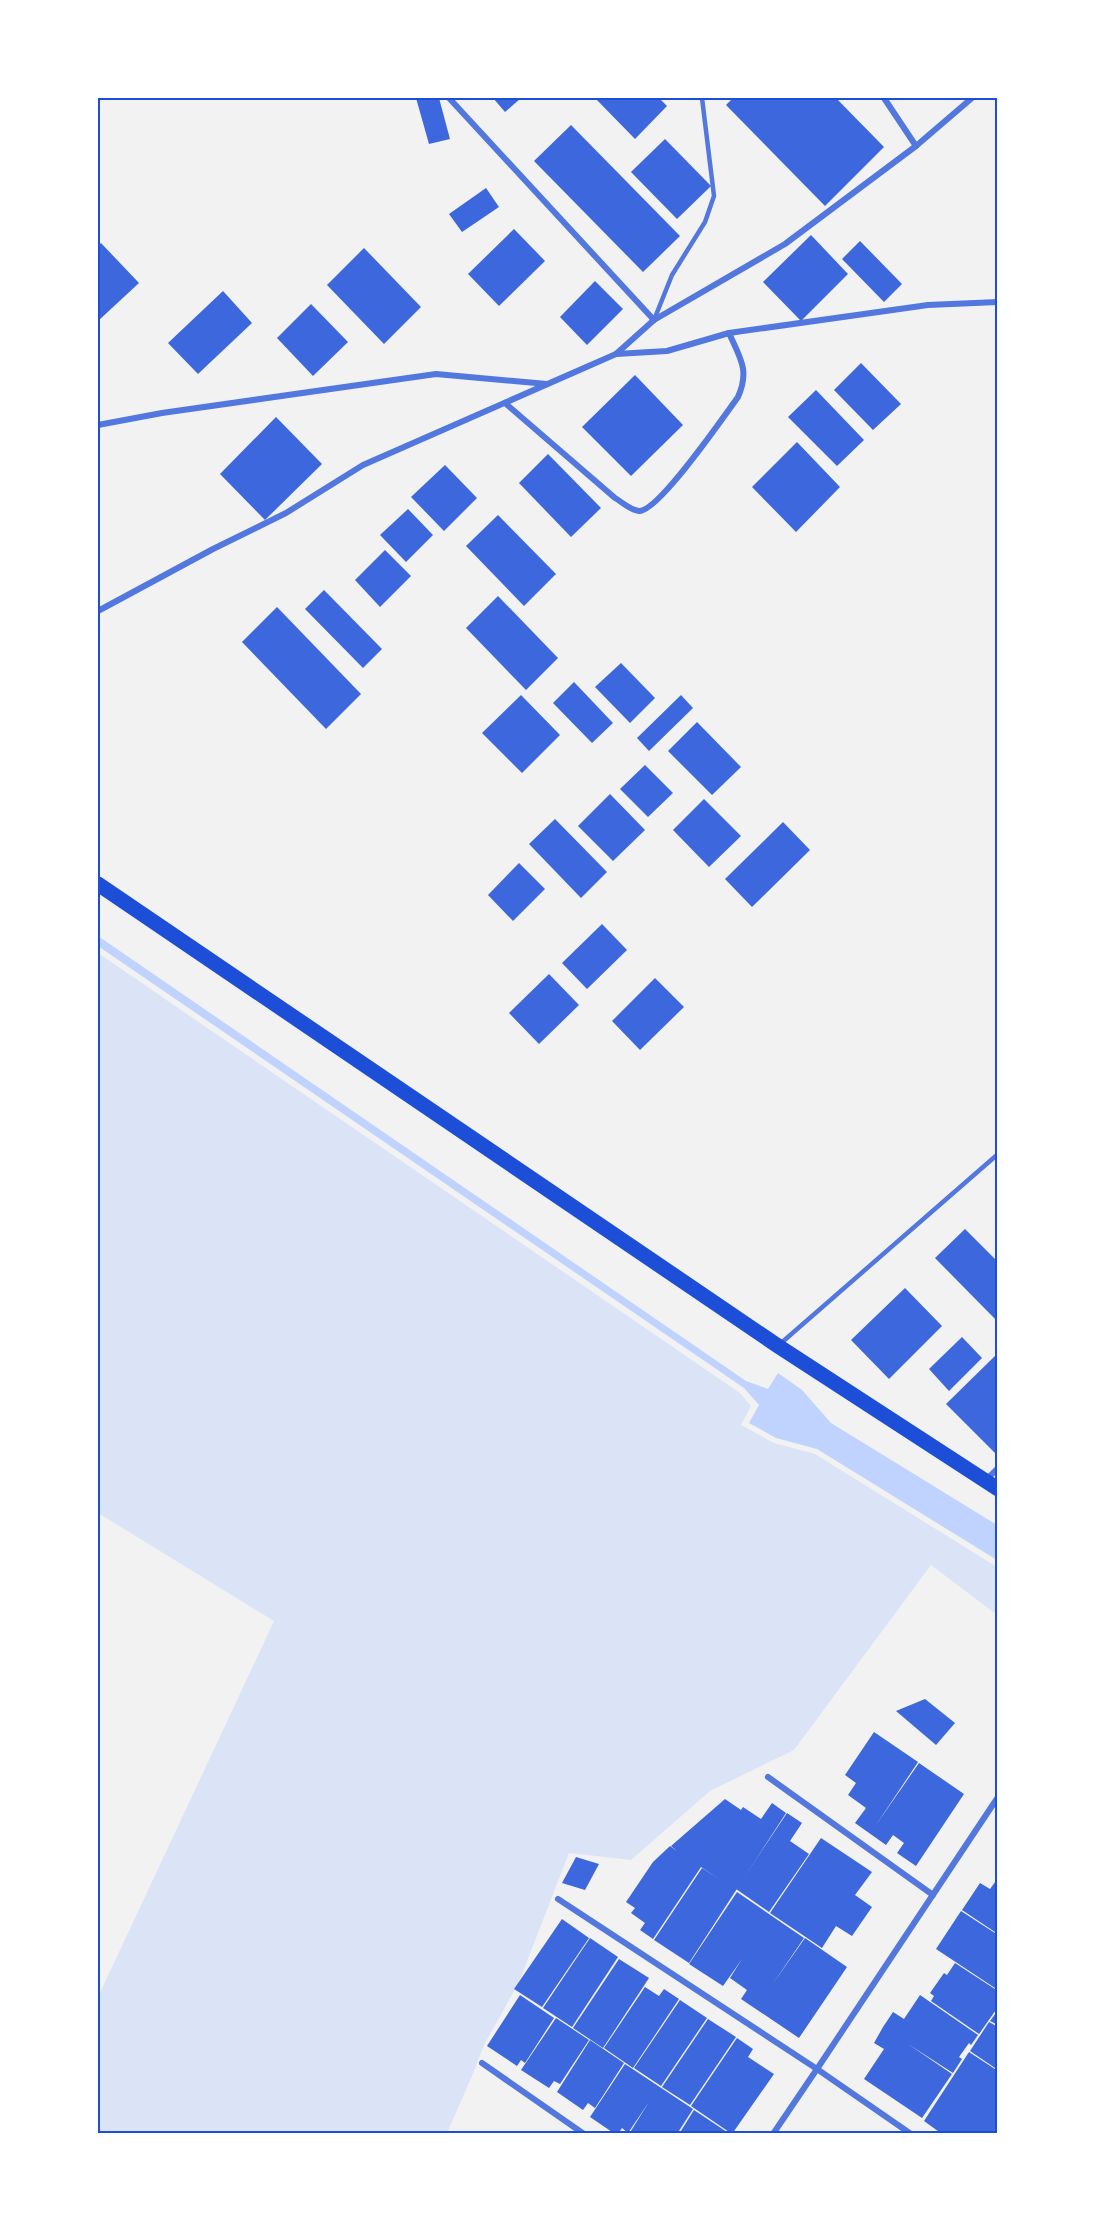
<svg xmlns="http://www.w3.org/2000/svg" width="1095" height="2231" font-family="'Varela Round',sans-serif">
<rect width="100%" height="100%" fill="#f2f2f2"/>
<polygon fill="#dbe4f7" points="98,953 740,1393 751,1406 741,1425 774,1443 815,1454 997,1567 997,1615 931,1565 794,1750 710,1791 631,1860 569,1853 519,1982 484,2045 472,2076 447,2133 98,2133 98,1997 274,1621 98,1513"/>
<polygon fill="#bfd3fe" points="98,936 746,1381 768,1389 778,1373 802,1390 831,1423 997,1525 997,1560 817,1449 776,1438 749,1423 759,1405 744,1388 98,946"/>
<g fill="#3d67dc">
<polygon points="416,98 439,98 450,139 429,144"/>
<polygon points="493,98 521,98 505,112"/>
<polygon points="595,98 659,98 667,106 635,139"/>
<polygon points="733,98 836,98 884,147 825,206 726,105"/>
<polygon points="571,125 680,236 643,272 534,161"/>
<polygon points="665,139 711,186 677,219 631,172"/>
<polygon points="486,188 499,207 462,232 449,214"/>
<polygon points="514,229 545,261 499,306 468,274"/>
<polygon points="811,235 848,274 801,321 763,282"/>
<polygon points="860,241 902,284 884,302 842,259"/>
<polygon points="101,243 139,283 98,321 98,246"/>
<polygon points="364,248 421,307 384,344 327,285"/>
<polygon points="595,281 623,309 587,345 560,317"/>
<polygon points="223,291 252,323 198,374 168,343"/>
<polygon points="311,304 348,342 313,376 277,338"/>
<polygon points="861,363 901,404 873,430 834,390"/>
<polygon points="635,375 683,425 631,476 582,427"/>
<polygon points="816,390 864,440 837,466 788,417"/>
<polygon points="276,417 322,464 265,520 220,474"/>
<polygon points="797,442 840,487 796,532 752,487"/>
<polygon points="548,454 601,508 571,537 519,483"/>
<polygon points="445,465 477,498 444,531 411,497"/>
<polygon points="408,509 433,535 406,562 380,535"/>
<polygon points="498,515 556,574 524,606 466,546"/>
<polygon points="385,550 411,576 380,607 355,580"/>
<polygon points="324,590 382,649 363,668 305,609"/>
<polygon points="498,596 558,658 526,690 466,628"/>
<polygon points="277,607 361,694 326,729 242,642"/>
<polygon points="621,663 655,698 630,723 595,687"/>
<polygon points="574,682 613,723 592,743 553,703"/>
<polygon points="521,695 560,735 522,773 482,733"/>
<polygon points="681,695 693,708 649,751 637,738"/>
<polygon points="697,722 741,767 712,795 668,751"/>
<polygon points="645,765 673,793 648,817 620,789"/>
<polygon points="610,794 645,830 613,861 578,826"/>
<polygon points="704,799 741,836 709,867 673,830"/>
<polygon points="555,819 607,872 581,898 529,844"/>
<polygon points="783,822 810,850 752,907 725,879"/>
<polygon points="519,863 545,889 513,921 488,895"/>
<polygon points="602,924 627,950 587,989 562,963"/>
<polygon points="549,974 579,1005 539,1044 509,1013"/>
<polygon points="655,978 684,1007 640,1050 612,1021"/>
<polygon points="965,1229 998,1262 998,1322 935,1258"/>
<polygon points="905,1288 942,1326 889,1379 851,1340"/>
<polygon points="962,1337 982,1358 949,1391 929,1369"/>
<polygon points="998,1353 998,1456 946,1404"/>
<polygon points="925,1699 955,1723 936,1745 896,1711"/>
<polygon points="874,1732 918,1762 876,1825 919,1763 964,1794 916,1866 897,1853 904,1843 893,1835 886,1845 855,1823 866,1808 848,1795 856,1783 845,1775"/>
<polygon points="725,1799 741,1810 743,1807 761,1819 772,1803 786,1813 689,1963 654,1940 702,1868 722,1881 701,1867 653,1939 640,1930 645,1923 631,1913 635,1908 626,1902 653,1862 670,1846 677,1851 671,1846"/>
<polygon points="787,1813 802,1823 790,1841 809,1854 769,1912 736,1889"/>
<polygon points="821,1838 872,1872 855,1895 872,1907 852,1936 836,1926 822,1948 770,1913"/>
<polygon points="576,1857 599,1864 585,1890 562,1883"/>
<polygon points="998,1878 998,1934 962,1910 980,1883 990,1889"/>
<polygon points="737,1892 804,1938 772,1985 805,1938 847,1967 799,2038 741,1999 747,1990 730,1978 742,1959 723,1986 689,1964"/>
<polygon points="961,1911 998,1935 998,1990 936,1949"/>
<polygon points="562,1919 589,1938 542,2007 514,1989"/>
<polygon points="590,1938 618,1957 572,2027 543,2008"/>
<polygon points="619,1959 649,1978 603,2048 573,2028"/>
<polygon points="955,1963 998,1991 998,2007 979,2034 931,2001 934,1996 930,1993 944,1973 947,1975"/>
<polygon points="645,1987 659,1996 664,1989 679,1999 633,2068 604,2048"/>
<polygon points="520,1995 554,2018 525,2063 521,2060 517,2066 487,2046"/>
<polygon points="920,1995 978,2035 971,2045 969,2043 959,2057 962,2059 953,2073 908,2044 952,2074 922,2118 864,2079 884,2049 874,2043 883,2027 893,2012 904,2019"/>
<polygon points="680,2000 707,2018 661,2086 634,2068"/>
<polygon points="998,2010 998,2025 990,2021"/>
<polygon points="556,2018 589,2040 560,2084 554,2081 549,2088 521,2070"/>
<polygon points="708,2019 736,2037 690,2105 662,2087"/>
<polygon points="989,2022 998,2027 998,2070 970,2051"/>
<polygon points="737,2038 753,2049 748,2057 774,2074 732,2134 691,2106"/>
<polygon points="590,2040 624,2063 595,2108 588,2103 583,2110 557,2092"/>
<polygon points="969,2052 998,2071 998,2134 942,2134 924,2121"/>
<polygon points="625,2064 693,2109 677,2134 629,2134 649,2102 628,2133 622,2128 618,2134 615,2134 590,2117"/>
<polygon points="694,2110 730,2134 679,2134"/>
</g>
<g fill="none" stroke-linecap="round" stroke-linejoin="round">
<g stroke="#5277de" stroke-width="4.5">
<polyline points="654,320 672,275 705,222 714,196 702,98"/>
<polyline points="780,1344 998,1154"/>
</g>
<g stroke="#5277de" stroke-width="6">
<polyline points="449,98 654,320"/>
<polyline points="884,98 916,146"/>
<polyline points="616,354 667,351 729,333 928,305 998,302"/>
<path d="M 505,403 L 615,498 C 622,502 630,510 639,511 C 658,512 725,415 738,397 C 750,370 740,358 729,333"/>
<polyline points="98,425 162,413 436,374 547,384"/>
<polyline points="98,611 213,549 286,513 363,465 616,354 654,320 785,244 916,146 972,98"/>
<polyline points="986,1480 998,1468"/>
<polyline points="768,1777 933,1895"/>
<polyline points="558,1899 817,2069 773,2134"/>
<polyline points="482,2063 584,2134"/>
<polyline points="911,2134 817,2069 998,1797"/>
</g>
<polyline stroke="#1d4ed8" stroke-width="15" points="98,884 778,1346 998,1489"/>
</g>
<rect width="1095" height="2231" fill="none" stroke="#ffffff" stroke-width="198"/>
<rect x="99" y="99" width="897" height="2033" fill="none" stroke="#1d4ed8" stroke-width="2"/>
</svg>
